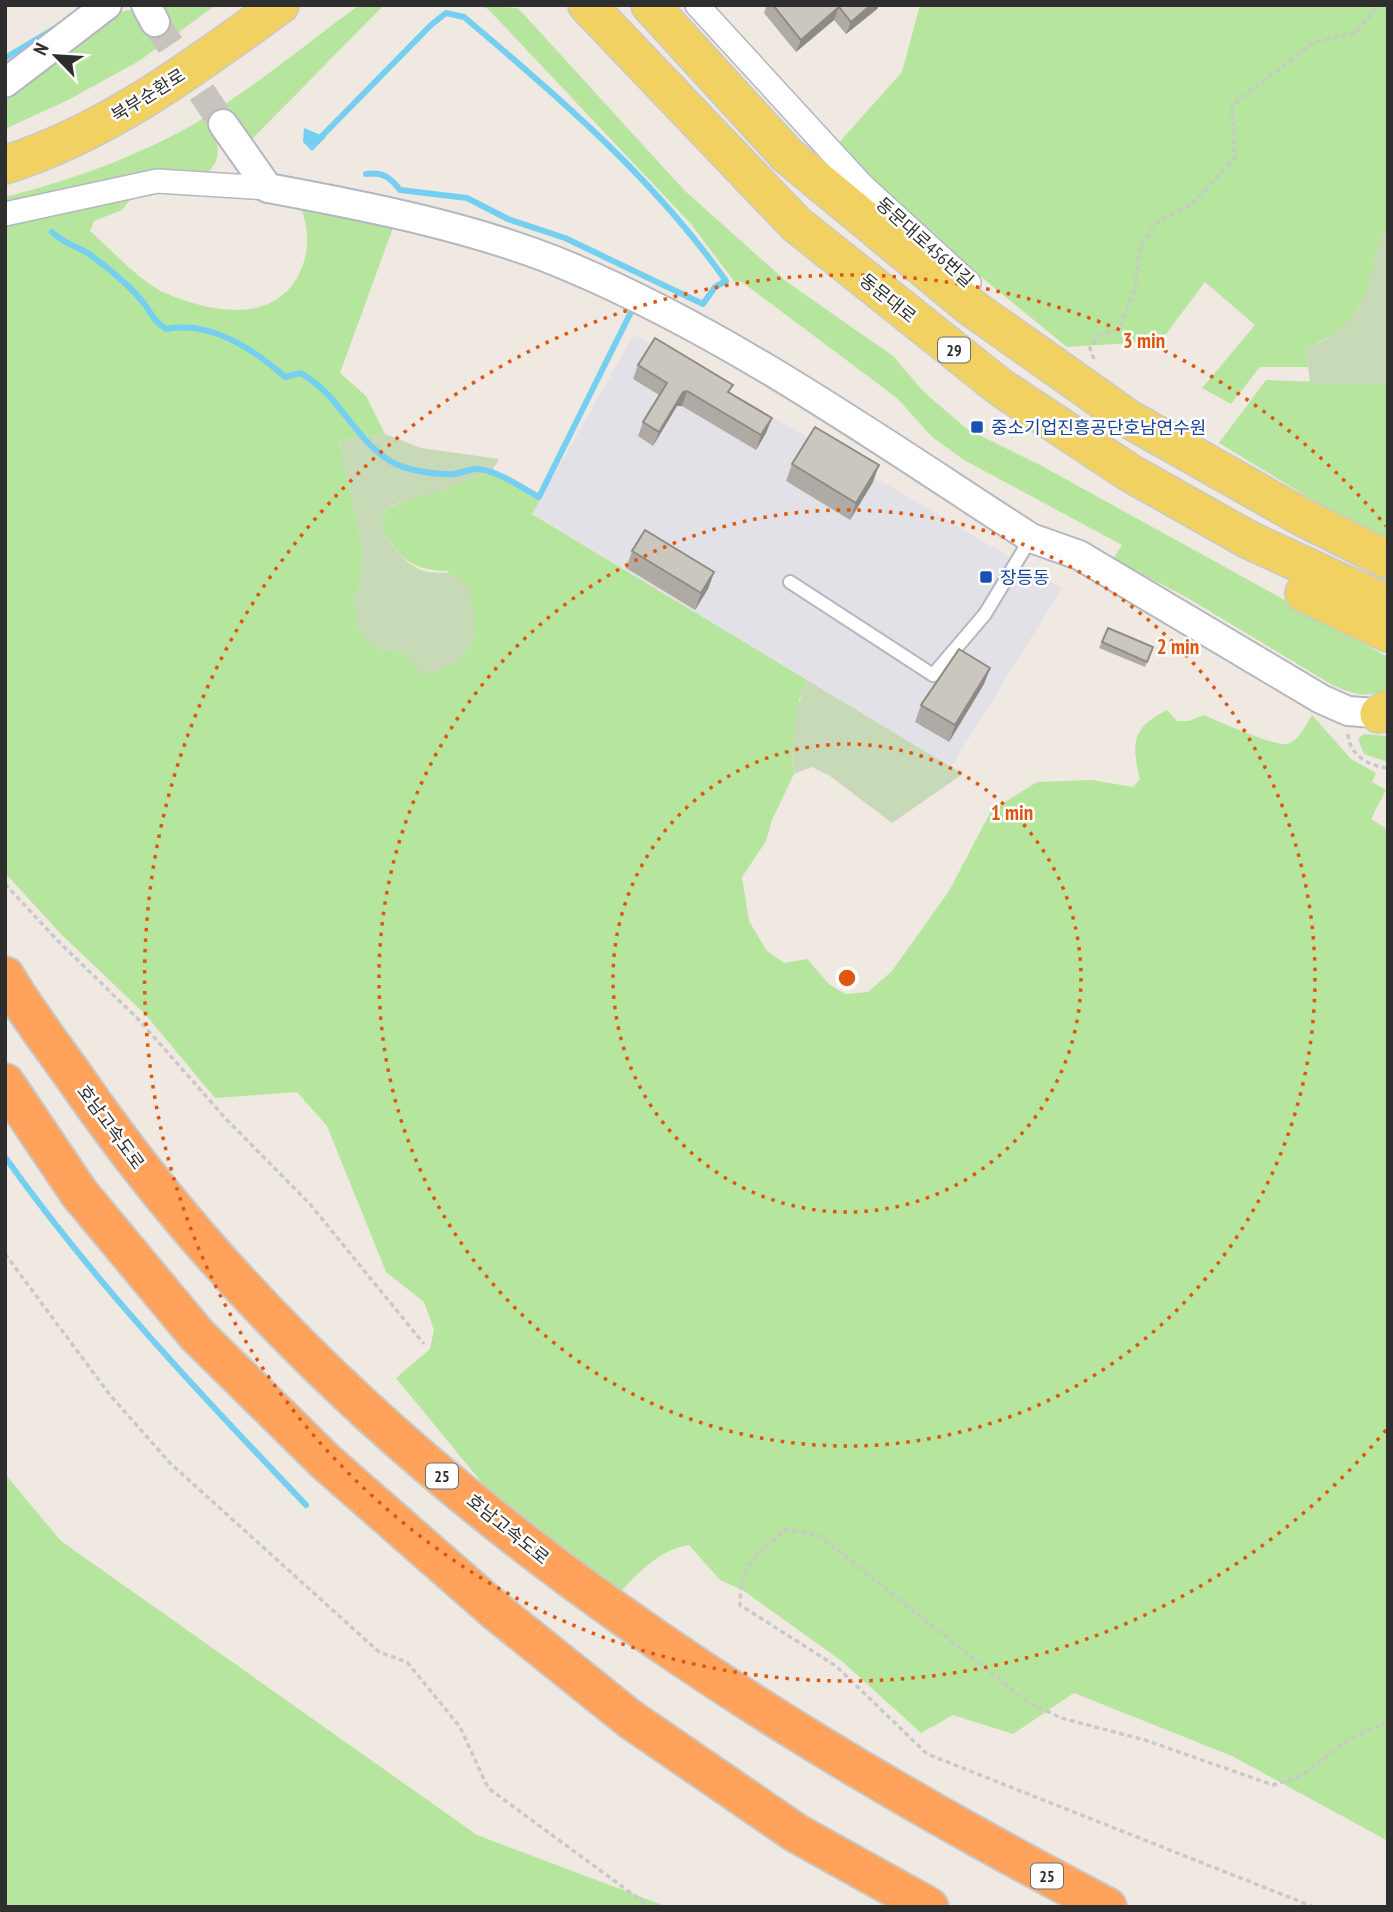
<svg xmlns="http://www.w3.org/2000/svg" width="1393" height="1912" font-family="'PT Sans Narrow','Noto Sans KR',sans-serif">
<rect width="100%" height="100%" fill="#efe9e1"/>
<polygon fill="#e3e1e8" points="634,335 1062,588 951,767 532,513"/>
<g fill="#b6e59e">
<polygon points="158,5 216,5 139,61 68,100 5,129 5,88 116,13 130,10 138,17"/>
<path d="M 359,5 L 384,5 L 248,143 L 212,127 C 219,148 223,160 204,176 L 5,208 L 5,197 C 80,178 157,150 221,107 C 269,75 313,39 359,5 Z"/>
<path d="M 479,5 L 518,8 L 684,190 L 787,282 L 893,356 L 925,393 L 967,429 L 1040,465 L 1388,657 L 1387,689 C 1367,699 1355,694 1334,686 L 1186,597 L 1113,559 L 1122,545 L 964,460 L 932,437 L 897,398 L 742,282 L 734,281 L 691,224 L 488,9 Z"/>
<polygon points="920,5 1388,5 1388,224 1369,290 1348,325 1306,350 1308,367 1260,367 1231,404 1202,388 1255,325 1205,282 1166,334 1147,342 1067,347 926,232 837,145 902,72"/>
<path d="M 136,192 L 122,210 L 94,221 L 90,231 C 111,249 140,282 165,293 C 207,311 269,325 297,278 C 310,255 310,230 300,206 L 394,225 L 340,373 L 366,396 L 385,434 L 339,440 L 362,545 L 361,578 L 354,604 L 373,646 L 405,653 L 448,571 C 409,570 402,559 381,528 L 385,509 C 399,503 481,472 490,474 C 506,478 525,492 540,500 L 532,514 L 807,680 L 799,700 L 792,760 L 794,774 L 772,820 L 766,841 L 742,877 L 749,921 L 767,951 L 784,963 L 807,959 L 829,984 L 845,994 L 868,992 L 892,971 L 949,891 L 991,811 L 1037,782 L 1092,780 L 1133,787 L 1140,779 C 1131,742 1132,728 1167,710 L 1177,721 L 1189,721 L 1204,715 C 1217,721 1277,747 1287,744 C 1299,741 1306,725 1312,715 L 1351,759 L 1376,773 L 1372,782 L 1386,790 L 1371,819 L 1388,830 L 1388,1841 L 1232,1756 L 1074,1693 L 1013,1734 L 953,1715 L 921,1733 L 843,1662 L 744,1591 L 720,1580 L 689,1545 C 658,1550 639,1573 618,1594 L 492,1495 L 396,1378 L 430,1349 L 434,1330 L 424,1302 L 386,1272 L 327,1126 L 297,1092 L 215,1098 L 145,1014 L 62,935 L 5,873 L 5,222 Z"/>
<polygon points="1266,380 1388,384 1388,546 1219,443"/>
<polygon points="1364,734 1388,736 1388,762 1364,754 1358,739"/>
<polygon points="5,1474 61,1541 477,1835 668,1907 5,1907"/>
</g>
<g fill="#c8d9b8">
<path d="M 1388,224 L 1388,384 L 1310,384 L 1306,350 C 1382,311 1358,287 1388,224 Z"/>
<path d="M 385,434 L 421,448 L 499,459 L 490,474 C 472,475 461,484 443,490 C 423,496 404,500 385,509 L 381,528 C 391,543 403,563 421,570 C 438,577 455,565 468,588 C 471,594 472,603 473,609 C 482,648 459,667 423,675 L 405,653 L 373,646 L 359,631 L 354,604 L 361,578 L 362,545 L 339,440 Z"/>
<path d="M 807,680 L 951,767 L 963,774 L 892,823 L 830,776 L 812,767 L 794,774 C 789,744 795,708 807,680 Z"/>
</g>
<polygon fill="#75cff0" points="304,128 326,137 312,151 303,142"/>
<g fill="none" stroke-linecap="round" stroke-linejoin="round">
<g stroke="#75cff0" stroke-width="6">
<polyline points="5,58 54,29"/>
<path d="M 319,139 L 431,25 L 446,13 L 464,17 C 559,97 654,179 726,281 L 715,287 L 703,304 L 565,238 L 508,219 L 467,198 L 400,190 C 390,177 383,172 366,174"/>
<path d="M 52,232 C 63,243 76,246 89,254 C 107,267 127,283 142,301 C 151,312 153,321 166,329 C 209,320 254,349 285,377 L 300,373 C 341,394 355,444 396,464 C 411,471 437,475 454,474 C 461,473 468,470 475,469 C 496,469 520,487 539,497 L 633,308"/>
<path d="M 5,1157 C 94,1282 200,1394 306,1505"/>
</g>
<polyline stroke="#c8c4bd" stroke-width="28" stroke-dasharray="28 14" stroke-linecap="butt" points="155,22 223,124"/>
<g stroke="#b4b7c1" stroke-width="16">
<polyline id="service" points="790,582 933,675 985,614 1031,538"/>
</g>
<g stroke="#b4b7c1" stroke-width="26">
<g id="minor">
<polyline points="697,5 862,185 969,283"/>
<polyline points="5,214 157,181 268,188"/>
</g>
</g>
<g stroke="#b4b7c1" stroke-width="32">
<g id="tertiary">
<polyline points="146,5 155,22"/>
<polyline points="5,83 107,5"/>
<path d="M 223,124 L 268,188 C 366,206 478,228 570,267 C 735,337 882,442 1031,538 L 1079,555 L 1321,699 L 1348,711 L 1388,714"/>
</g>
</g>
<g stroke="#c9c9c9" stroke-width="40">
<g id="primary">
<polyline points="587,5 796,224 1000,387 1130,473 1249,540 1388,604"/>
<polyline points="650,5 787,155 972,308 1129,419 1302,517 1388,560"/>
<path d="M 5,165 C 108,132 193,68 280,5"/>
<polyline points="1304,593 1388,633"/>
<polyline points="1379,714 1388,709"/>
</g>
</g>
<g stroke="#c9c9c9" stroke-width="42">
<g id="motorway">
<path d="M 5,976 C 27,1014 55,1049 80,1085 C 334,1452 717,1703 1107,1907"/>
<polyline points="5,1083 79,1193 197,1335 326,1462 497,1612 630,1719 796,1833 929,1907"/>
</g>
</g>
<g stroke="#c9c9c9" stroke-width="3.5" stroke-dasharray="5 3.5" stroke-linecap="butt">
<polyline points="1094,359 1090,348 1098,336 1119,329 1135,289 1140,247 1156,223 1191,205 1235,158 1232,105 1314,42 1355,33 1379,5"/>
<path d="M 1348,734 C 1349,755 1369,766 1388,768"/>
<polyline points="5,884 57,940 139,1020 226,1119 309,1203 424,1344"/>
<polyline points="5,1254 110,1395 170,1463 379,1652 407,1662 460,1727 488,1788 650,1907"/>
<path d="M 1314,1907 L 927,1754 L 836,1666 L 740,1605 C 741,1561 755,1558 785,1529 L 820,1536 L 1026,1701 L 1061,1718 L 1145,1740 L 1273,1785 L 1303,1775 L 1349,1739 L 1388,1722"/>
</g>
<use href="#service" stroke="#fff" stroke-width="12"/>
<use href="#minor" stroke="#fff" stroke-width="23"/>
<use href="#tertiary" stroke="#fff" stroke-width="28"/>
<use href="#primary" stroke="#f2d163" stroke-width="37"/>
<use href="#motorway" stroke="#ffa35c" stroke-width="38"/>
</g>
<g fill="#afaba4">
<polygon points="767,5 879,5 877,9 846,34 834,20 796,52 764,13"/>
<polygon points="638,365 730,393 772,418 766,433 756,450 682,406 677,406 653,446 638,436 643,422 659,395 633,379"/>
<polygon points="792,464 873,482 850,520 786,481"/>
<polygon points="632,551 714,572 708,589 695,610 626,568"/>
<polygon points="1108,628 1153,647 1145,667 1099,648"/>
<polygon points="990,668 984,684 949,742 915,722 921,705"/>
</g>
<g fill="#8e8b86">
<polygon points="871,5 879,5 877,9 846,34 851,22"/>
<polygon points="839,7 834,20 796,52 801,40"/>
<polygon points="687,391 682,406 677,406 653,446 659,432 683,392"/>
<polygon points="772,418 766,433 756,450 761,435"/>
<polygon points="879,465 873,482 850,520 856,503"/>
<polygon points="714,572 708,589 695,610 701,593"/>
<polygon points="990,668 984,684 949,742 955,725"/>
</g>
<g fill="#cbc7bf" stroke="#8e8b86" stroke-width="2">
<polygon points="773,5 871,5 851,22 839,7 801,40"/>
<polygon points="655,338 733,385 728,392 772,418 761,435 687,391 683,392 659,432 643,422 667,383 638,365"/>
<polygon points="815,427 879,465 856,503 792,464"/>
<polygon points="645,530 714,572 701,593 632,551"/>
<polygon points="1108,628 1153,647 1147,662 1102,642"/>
<polygon points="959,649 990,668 955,725 921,705"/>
</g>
<g fill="none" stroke="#df570e" stroke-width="3.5" stroke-dasharray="3.5 7">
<circle cx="847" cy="978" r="234"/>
<circle cx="847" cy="978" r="468"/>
<path d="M1386 1430A703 703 0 1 1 1386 526"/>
</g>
<g fill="#1a4fb4" stroke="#fff" stroke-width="2.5">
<rect x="970" y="420" width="14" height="14" rx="3.5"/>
<rect x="979" y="570" width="14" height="14" rx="3.5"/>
</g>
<g text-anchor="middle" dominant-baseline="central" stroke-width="5" stroke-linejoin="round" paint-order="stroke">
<g fill="#fff" stroke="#6d6d6d" stroke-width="2">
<rect x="938" y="337.5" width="32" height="25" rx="5"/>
<rect x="426" y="1463.5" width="32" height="25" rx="5"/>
<rect x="1031" y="1863.5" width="32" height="25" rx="5"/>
</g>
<g font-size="16" font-weight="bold" fill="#2e2e2e">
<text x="954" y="350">29</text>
<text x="442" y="1476">25</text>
<text x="1047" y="1876">25</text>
</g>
<g font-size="18" fill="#2e2e2e" stroke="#fff">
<text transform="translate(148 95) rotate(-32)">북부순환로</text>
<text transform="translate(925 242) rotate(42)">동문대로456번길</text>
<text transform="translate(888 298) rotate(39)">동문대로</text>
<text transform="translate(111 1127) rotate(54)">호남고속도로</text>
<text transform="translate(508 1529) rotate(39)">호남고속도로</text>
</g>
<g font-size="18" fill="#164399" stroke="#fff" text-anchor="start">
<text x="991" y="427">중소기업진흥공단호남연수원</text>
<text x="1000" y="577">장등동</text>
</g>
</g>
<circle cx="847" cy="978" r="10" fill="#df570e" stroke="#fff" stroke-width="3.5"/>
<g font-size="21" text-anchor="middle" font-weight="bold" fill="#df570e" stroke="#fff" stroke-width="5" stroke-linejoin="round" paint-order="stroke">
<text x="1144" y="348">3 min</text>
<text x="1178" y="654">2 min</text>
<text x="1012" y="820">1 min</text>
</g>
<rect width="1393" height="1912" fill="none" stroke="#2e2e2e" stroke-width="14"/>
<g transform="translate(56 56) rotate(295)" stroke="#ffffff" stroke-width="5" paint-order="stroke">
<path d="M0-5L12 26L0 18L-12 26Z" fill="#2e2e2e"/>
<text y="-10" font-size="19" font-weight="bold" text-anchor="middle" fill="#2e2e2e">N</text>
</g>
</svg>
